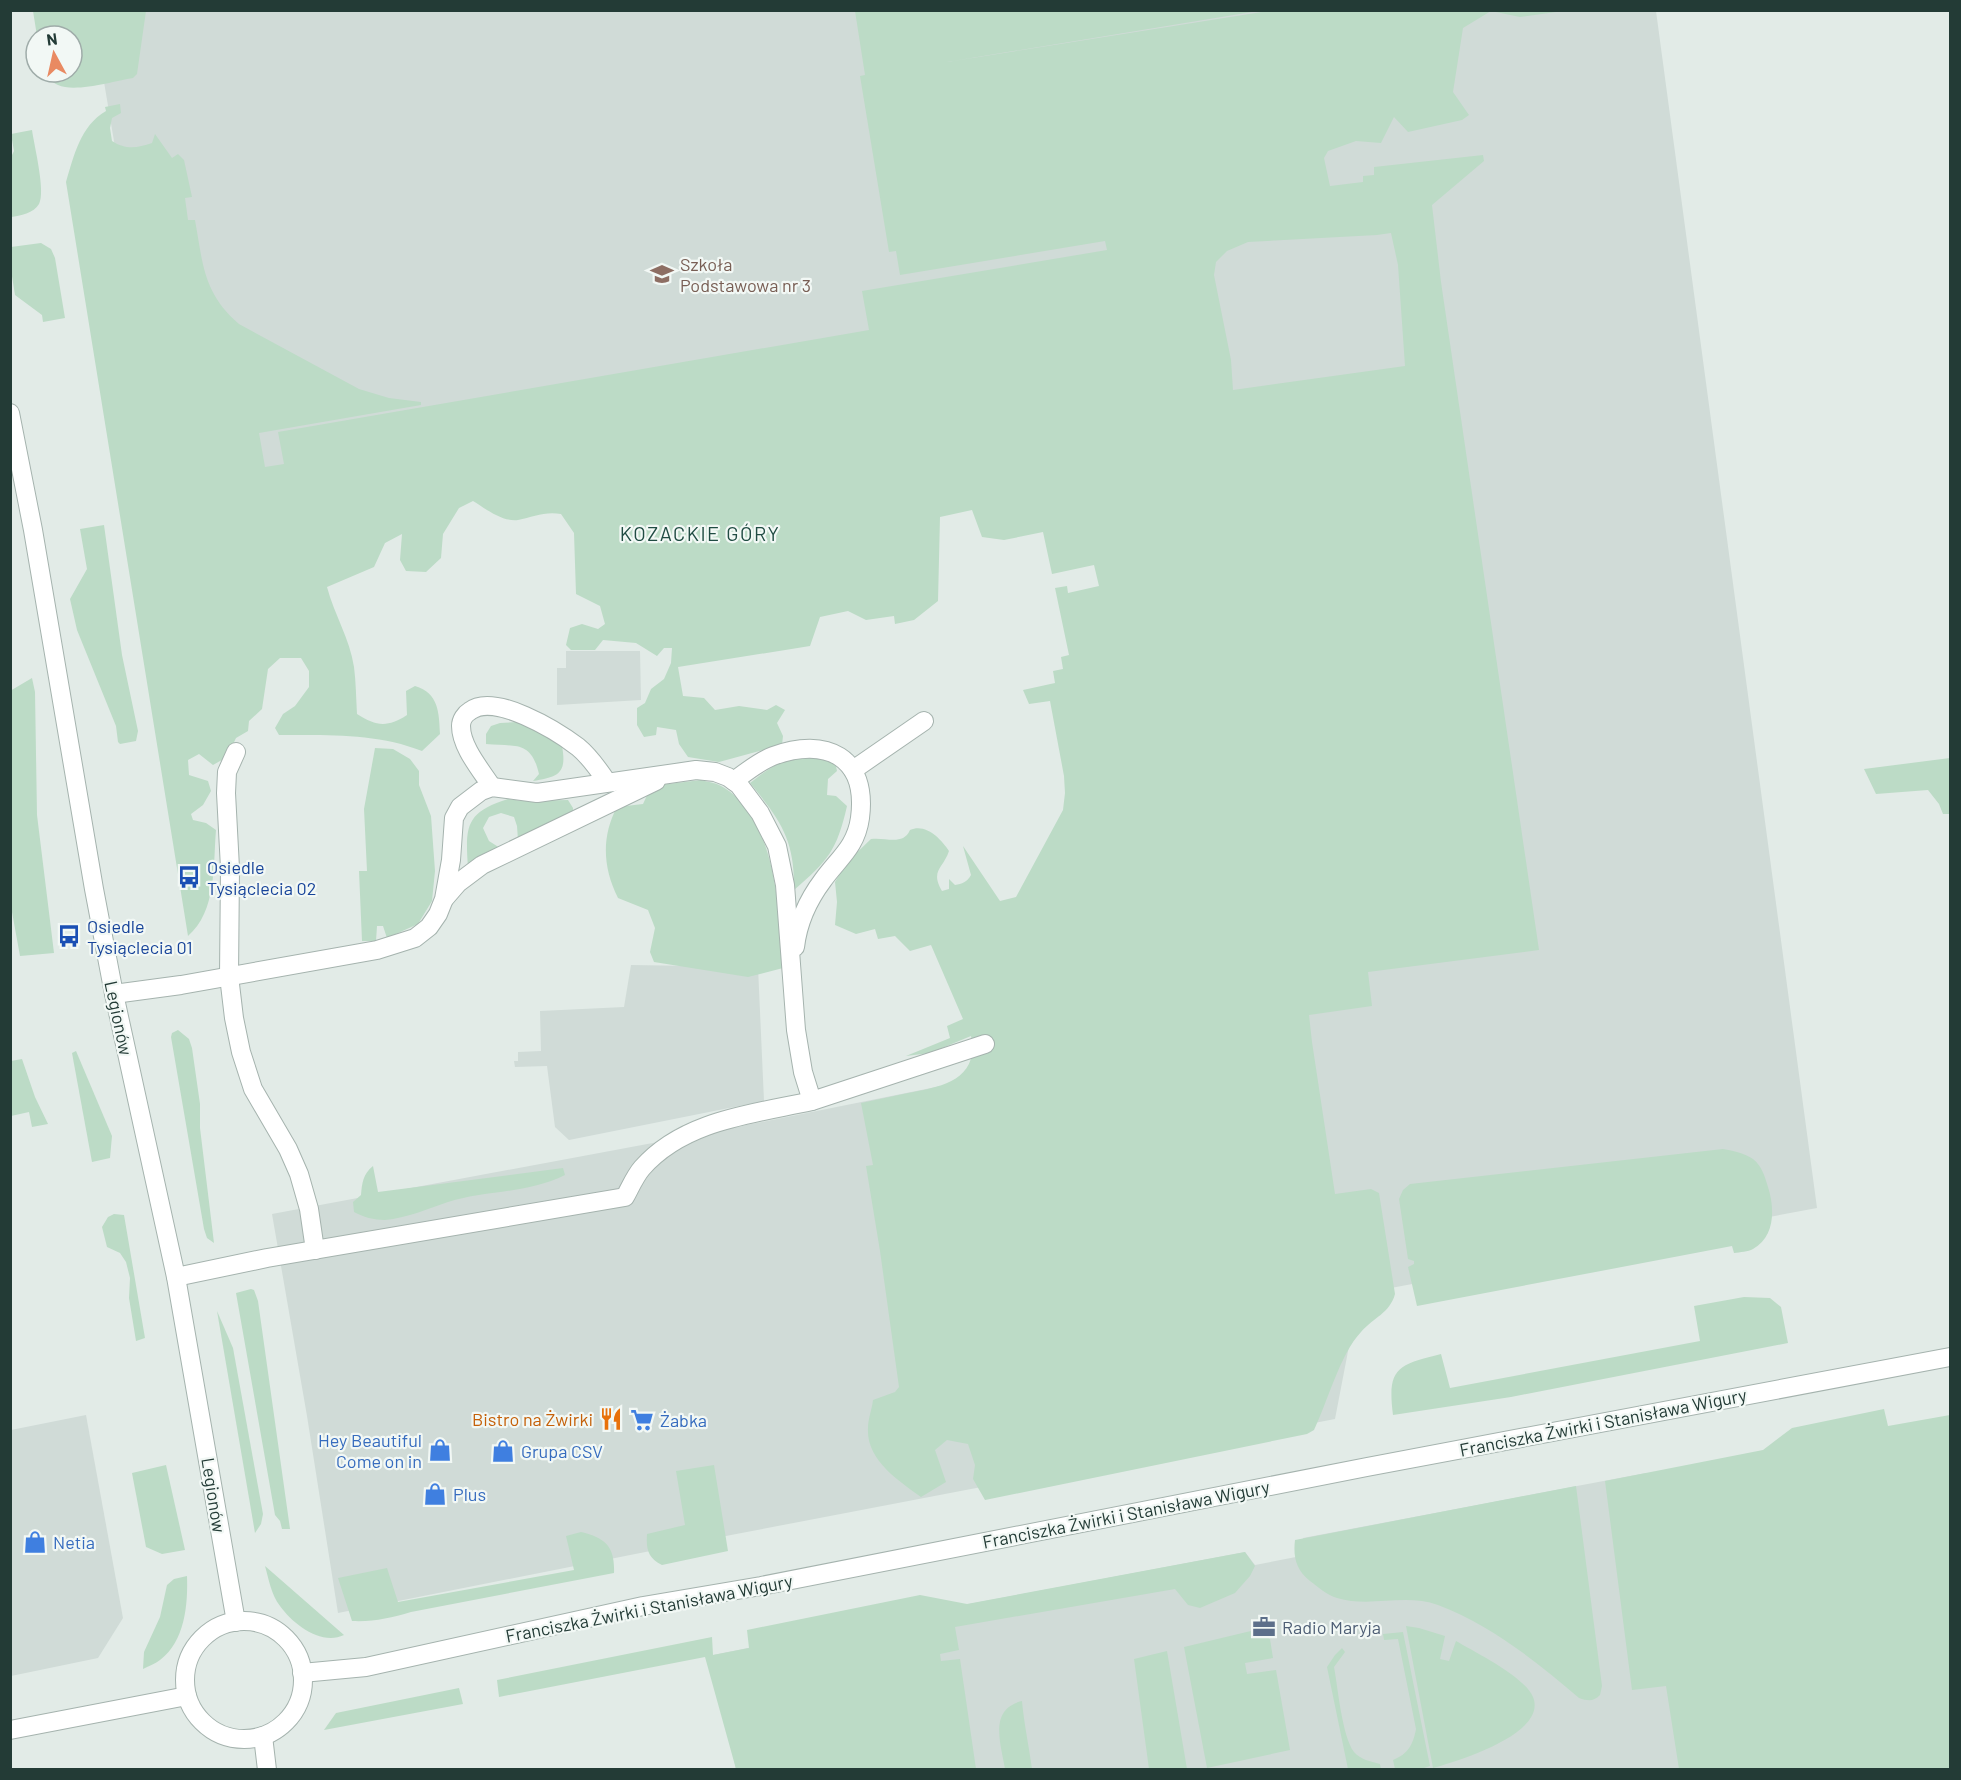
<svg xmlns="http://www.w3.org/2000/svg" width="1961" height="1780" font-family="Barlow,sans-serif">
<rect width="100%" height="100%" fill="#e2ebe7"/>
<g fill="#d0dbd7">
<polygon points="92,11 1656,11 1817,1208 1359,1294 1335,1419 731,1535 338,1613 307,1416 272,1214 717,1131 1279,1018 1194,329 174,496"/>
<polygon points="566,651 640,651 641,700 557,705 557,668 566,668"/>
<polygon points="631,965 758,967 764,1101 569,1140 555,1127 547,1066 515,1067 514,1061 518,1061 518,1052 541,1051 540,1011 624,1007"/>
<polygon points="86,1415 123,1618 98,1658 11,1676 11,1430"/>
<polygon points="1646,1473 1706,1769 736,1769 713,1655 932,1611 1245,1552 1255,1565 1301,1556 1303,1538"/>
</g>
<g fill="#bcdbc6" fill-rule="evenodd">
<path d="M 33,11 L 146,11 L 137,74 L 133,78 C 114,81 75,93 58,85 C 51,82 48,78 45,72 L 72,72 L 72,36 L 37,36 Z"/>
<path d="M 855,11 L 1258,11 L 947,62 L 1268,11 L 1563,11 L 1520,17 L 1491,11 L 1463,28 L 1453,92 L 1469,115 L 1462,120 L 1408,132 L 1394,117 L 1381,143 L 1356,141 L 1328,151 L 1324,158 L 1330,186 L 1363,182 L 1363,176 L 1374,175 L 1374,167 L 1483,155 L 1484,161 L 1432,205 L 1441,282 L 1539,950 L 1368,972 L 1372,1006 L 1309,1015 L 1312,1042 L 1335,1194 L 1371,1189 L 1379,1193 L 1395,1294 C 1390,1313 1373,1318 1361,1332 C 1340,1354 1328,1401 1314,1430 L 1307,1434 L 985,1500 L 973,1479 L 975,1465 L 968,1444 L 947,1440 L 935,1450 L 946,1482 L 921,1497 C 899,1481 866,1460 868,1428 C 868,1419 872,1409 873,1400 L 895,1392 L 899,1387 L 880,1251 L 866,1166 L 873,1165 L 861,1103 C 877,1100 892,1096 908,1093 C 941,1087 980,1080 971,1036 L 930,1053 L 906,1056 L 950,1038 L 947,1026 L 963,1019 L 931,945 L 910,951 L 895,936 L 878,939 L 875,929 L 856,934 L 835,925 L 837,902 L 835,882 L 846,863 L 871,839 C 886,837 903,846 910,830 C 926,823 941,839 949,851 C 943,869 930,870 942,891 L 949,889 L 949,879 L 955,885 C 962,884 967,882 971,875 L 963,846 L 1000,901 L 1016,897 L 1063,810 L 1065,793 L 1064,776 L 1050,701 L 1029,704 L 1023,690 L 1055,683 L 1053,671 L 1063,669 L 1061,657 L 1069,655 L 1055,588 L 1067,586 L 1068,593 L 1099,586 L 1094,565 L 1052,574 L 1043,532 L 1004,540 L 982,537 L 972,510 L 940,517 L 938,601 L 914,620 L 895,624 L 894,616 L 866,620 L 848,611 L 820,617 L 810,646 L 678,667 L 683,696 L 704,698 L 715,710 L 739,706 L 767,710 L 776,705 L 785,710 L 777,723 L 783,736 L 782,745 L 719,762 L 688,757 L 679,744 L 676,730 L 657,727 L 656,735 L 644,737 L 637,725 L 637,708 L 645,703 L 651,689 L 664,679 L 671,663 L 672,648 L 664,648 L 657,656 L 636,643 L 603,640 L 595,650 L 571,650 L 566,645 L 570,628 L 582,624 L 598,629 L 605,624 L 600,606 L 576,594 L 574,533 L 561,514 C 545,511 533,517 518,520 C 502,522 486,509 473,501 L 459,508 L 443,534 L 441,558 L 426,572 L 406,571 L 400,560 L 402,534 L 385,543 L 374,567 L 327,587 C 334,614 350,639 354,667 C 356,682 356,698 357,714 C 376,726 387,728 407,715 L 406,691 L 415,686 C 439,693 439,713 440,734 L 422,751 C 377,733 327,735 279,735 L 275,728 L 283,714 L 295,706 L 309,687 L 309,671 L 301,658 L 280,658 L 268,669 L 262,709 L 249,721 L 248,731 L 236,738 L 227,757 L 213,765 L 199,754 L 188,760 L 189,775 L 208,781 L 211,791 L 203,805 L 191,814 L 193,820 L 206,823 L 216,830 C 213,865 217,911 188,936 L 66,182 C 74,156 80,126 106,111 L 105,107 L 120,104 L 121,113 L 112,118 L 110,128 L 112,141 C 126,150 137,148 152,143 L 155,134 L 172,158 L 178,154 L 184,160 L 192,197 L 185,198 L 188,220 L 195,220 C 203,264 203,293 239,324 L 359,389 L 389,398 L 421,402 L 421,405 L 259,433 L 265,467 L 284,464 L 278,432 L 869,330 L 862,291 L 1107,250 L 1105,241 L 900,275 L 896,251 L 889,252 L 860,76 L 865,75 ZM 1391,233 L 1398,265 L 1405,366 L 1233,390 L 1231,360 L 1214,275 L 1216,262 L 1227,251 L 1248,242 L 1377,235 Z"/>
<path d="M 32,130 C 34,145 46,192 39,204 C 34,213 20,216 11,217 L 11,157 L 14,151 L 11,134 Z"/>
<polygon points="41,243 51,249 55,258 65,318 43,322 42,315 15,295 11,270 11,247"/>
<polygon points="104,525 122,655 138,731 136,741 120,744 118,742 116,726 77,630 70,599 87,569 80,529"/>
<polygon points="32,678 35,692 37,815 54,953 20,956 10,901 10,691"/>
<path d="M 518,722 L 541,732 L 562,746 C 567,773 559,777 533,781 L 539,774 C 531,740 516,747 486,744 L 486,734 L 491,726 L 500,723 Z"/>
<polygon points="375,748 393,749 410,759 419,771 419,785 431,816 435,871 432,901 418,924 387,938 383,926 377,926 376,941 362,941 359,871 367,871 364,809"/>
<path d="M 812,755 L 835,762 L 837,771 L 828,779 L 827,795 L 836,796 L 847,806 C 837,850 828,861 794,890 C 795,840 781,821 750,783 C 771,766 784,759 812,755 Z"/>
<polygon points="1950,758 1950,814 1943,814 1939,804 1928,790 1876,794 1864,769"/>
<path d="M 701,780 C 708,782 717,783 723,787 C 777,819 779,913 783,968 L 748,977 L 654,962 L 650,952 L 655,928 L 648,910 L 618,898 C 603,868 601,837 617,807 L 643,804 L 649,791 L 660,785 Z"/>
<path d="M 508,799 L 523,801 L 568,800 L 573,808 L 573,815 L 518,840 L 517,826 L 514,817 L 501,813 L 489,817 L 483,828 L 489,841 L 500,848 L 468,867 C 465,826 466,812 508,799 Z"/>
<polygon points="178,1030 189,1039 192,1048 200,1104 200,1128 214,1243 207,1238 204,1229 171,1037 172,1033"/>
<polygon points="76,1051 112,1136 110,1158 92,1162 72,1053"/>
<polygon points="22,1059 35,1097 48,1124 32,1127 29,1112 11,1116 11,1061"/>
<path d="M 1723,1149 C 1734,1151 1744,1153 1753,1159 C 1762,1166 1765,1177 1768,1187 C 1775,1209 1775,1237 1753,1249 C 1748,1252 1740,1252 1734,1253 L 1732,1246 L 1417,1306 L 1408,1267 L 1414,1264 L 1414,1261 L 1408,1259 L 1399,1199 L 1403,1190 L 1410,1184 Z"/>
<path d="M 373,1166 L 378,1192 L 563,1168 L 565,1175 C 527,1194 486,1190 448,1202 C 427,1209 407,1218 385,1220 C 374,1220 363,1217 354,1212 L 353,1202 L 361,1195 C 362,1183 363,1174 373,1166 Z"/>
<polygon points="114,1214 124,1215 145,1338 136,1341 129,1298 130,1278 126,1262 120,1253 107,1247 102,1227 108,1217"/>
<polygon points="251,1289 254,1290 258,1301 290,1529 282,1529 280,1521 275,1515 236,1293"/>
<path d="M 1744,1297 L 1770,1298 L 1781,1307 L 1788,1343 L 1511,1397 L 1393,1415 C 1387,1368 1397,1365 1441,1354 L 1450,1388 L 1700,1341 L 1694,1306 Z"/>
<polygon points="217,1311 233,1348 263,1514 261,1524 255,1533"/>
<polygon points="1884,1409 1888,1426 1950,1415 1950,1769 1679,1769 1666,1686 1632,1690 1605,1481 1763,1450 1792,1428"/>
<polygon points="166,1465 185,1550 162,1554 146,1547 132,1473"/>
<path d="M 714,1465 L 728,1551 L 662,1565 C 648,1558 646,1549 647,1534 L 685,1525 L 676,1471 Z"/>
<path d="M 1576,1486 L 1602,1686 L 1600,1695 C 1593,1702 1588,1701 1579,1698 C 1537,1662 1491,1625 1438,1605 C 1405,1593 1370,1608 1337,1598 C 1327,1595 1318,1587 1310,1581 C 1296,1570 1293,1557 1295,1540 Z"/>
<path d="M 581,1532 C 606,1538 615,1547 614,1573 L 411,1612 C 391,1618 373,1622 352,1621 L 338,1578 L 387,1568 L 398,1602 L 574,1570 L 566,1536 Z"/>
<polygon points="1245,1552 1255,1566 1250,1576 1235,1593 1200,1608 1188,1605 1175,1589 955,1627 959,1650 940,1654 941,1661 960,1659 976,1769 736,1769 705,1657 499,1697 497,1680 712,1637 713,1655 749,1648 747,1630 920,1595 967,1604"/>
<path d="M 265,1566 L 344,1635 C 321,1646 293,1624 280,1606 C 271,1594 269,1580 265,1566 Z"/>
<path d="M 187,1576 C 188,1605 185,1641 160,1660 C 155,1664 148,1666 143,1669 L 144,1652 L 160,1617 L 167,1585 L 174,1579 Z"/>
<path d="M 1406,1626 L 1419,1628 L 1445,1636 L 1440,1659 L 1449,1661 L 1456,1641 C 1475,1652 1525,1677 1533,1697 C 1548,1734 1457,1761 1433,1768 Z"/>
<polygon points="1255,1630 1270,1639 1273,1658 1245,1663 1247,1674 1276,1670 1290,1750 1207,1768 1184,1647"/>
<path d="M 1403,1632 L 1430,1766 L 1421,1769 L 1395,1769 L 1393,1760 C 1408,1754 1413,1745 1416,1729 L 1398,1639 L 1384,1640 L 1383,1634 Z"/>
<path d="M 1342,1648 L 1345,1652 L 1334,1667 C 1338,1688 1342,1736 1354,1752 C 1361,1760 1370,1761 1380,1764 L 1381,1769 L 1348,1769 L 1327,1667 L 1335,1655 Z"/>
<polygon points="1167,1651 1187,1769 1149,1769 1134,1659"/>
<polygon points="459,1688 463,1704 324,1730 336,1713"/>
<path d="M 1022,1701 C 1024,1724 1029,1746 1032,1769 L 1005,1769 C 1001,1744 988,1709 1022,1701 Z"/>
</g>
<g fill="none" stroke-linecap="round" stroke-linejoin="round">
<g stroke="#a5b3ae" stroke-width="20">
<g id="minor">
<polyline points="10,413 33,530 94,889 114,994 176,1277 236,1622"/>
<polyline points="236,752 227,772 226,793 230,868 229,976 234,1018 241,1052 253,1089 288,1149 299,1174 309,1209 315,1250"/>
<polyline points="853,770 924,721"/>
<path d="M 734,781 C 746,772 758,762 773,756 C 826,736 868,757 860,818 C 856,847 839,858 823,880 C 808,900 798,921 795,947"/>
<path d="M 492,787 C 481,770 461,747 461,726 C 461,720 465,714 470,711 C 494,692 557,731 578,747 C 589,756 599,770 607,782"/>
<polyline points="445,898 458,883 482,865 656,781"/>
<polyline points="114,994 181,985 377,950 415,938 429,927 438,914 444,899 451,860 454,818 460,807 481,791 492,787 537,793 696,770 715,772 728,777 739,785 760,813 777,846 785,885 796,1030 803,1072 812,1101 985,1044"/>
<path d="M 176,1277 L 267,1258 L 625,1197 C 630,1188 635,1176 642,1168 C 684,1120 753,1114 812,1101"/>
<circle cx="244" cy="1680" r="59"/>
<polyline points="302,1673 366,1667 643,1606 761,1586 1367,1467 1950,1357"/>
<polyline points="10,1730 187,1696"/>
<polyline points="263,1736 267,1770"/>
</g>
</g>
<use href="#minor" stroke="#fff" stroke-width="18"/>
</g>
<defs>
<g id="school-bare" transform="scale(1.8)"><path d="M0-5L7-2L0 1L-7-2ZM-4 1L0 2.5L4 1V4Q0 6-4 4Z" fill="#8d6e63" stroke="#f2f8f5" stroke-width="2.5" paint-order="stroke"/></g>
<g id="bus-bare" transform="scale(1.8)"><path d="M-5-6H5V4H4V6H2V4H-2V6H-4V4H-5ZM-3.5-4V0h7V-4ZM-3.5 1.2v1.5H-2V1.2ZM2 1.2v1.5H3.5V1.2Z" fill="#1a4fb4" stroke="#f2f8f5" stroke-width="2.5" paint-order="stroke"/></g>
<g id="restaurant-bare" transform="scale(1.8)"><path d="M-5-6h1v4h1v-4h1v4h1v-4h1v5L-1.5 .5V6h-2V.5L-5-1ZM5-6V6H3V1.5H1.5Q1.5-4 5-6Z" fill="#e8710a" stroke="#f2f8f5" stroke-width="2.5" paint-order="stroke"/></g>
<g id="supermarket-bare" transform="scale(1.8)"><path d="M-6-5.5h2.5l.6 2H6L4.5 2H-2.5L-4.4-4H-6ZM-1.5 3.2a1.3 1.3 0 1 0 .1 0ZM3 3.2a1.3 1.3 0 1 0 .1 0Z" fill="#3f7fe0" stroke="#f2f8f5" stroke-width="2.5" paint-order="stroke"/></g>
<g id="shop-bare" transform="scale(1.8)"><path d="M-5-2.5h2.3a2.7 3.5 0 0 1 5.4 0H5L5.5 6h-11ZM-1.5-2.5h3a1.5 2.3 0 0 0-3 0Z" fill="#3f7fe0" stroke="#f2f8f5" stroke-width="2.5" paint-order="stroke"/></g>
<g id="office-bare" transform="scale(1.8)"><path d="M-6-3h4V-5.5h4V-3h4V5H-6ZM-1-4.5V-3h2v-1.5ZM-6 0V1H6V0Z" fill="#5c6f8a" stroke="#f2f8f5" stroke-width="2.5" paint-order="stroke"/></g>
</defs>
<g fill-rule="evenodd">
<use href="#school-bare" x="662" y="274"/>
<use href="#bus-bare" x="189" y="877"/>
<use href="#bus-bare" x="69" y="936"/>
<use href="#restaurant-bare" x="611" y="1419"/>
<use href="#supermarket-bare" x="642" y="1420"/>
<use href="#shop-bare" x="440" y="1450"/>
<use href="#shop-bare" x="503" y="1451"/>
<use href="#shop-bare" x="435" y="1494"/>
<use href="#shop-bare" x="35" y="1542"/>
<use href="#office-bare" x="1264" y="1627"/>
</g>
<g text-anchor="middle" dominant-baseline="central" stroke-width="4.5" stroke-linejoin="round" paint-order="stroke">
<g font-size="18" fill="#785e54" stroke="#f2f8f5" text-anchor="start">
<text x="680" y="264">Szkoła<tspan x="680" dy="21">Podstawowa nr 3</tspan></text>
</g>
<g font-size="18" fill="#164399" stroke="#f2f8f5" text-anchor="start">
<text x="207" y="867">Osiedle<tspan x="207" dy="21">Tysiąclecia 02</tspan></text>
<text x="87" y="926">Osiedle<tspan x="87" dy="21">Tysiąclecia 01</tspan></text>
</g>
<g font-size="18" fill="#233b36" stroke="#f2f8f5">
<text transform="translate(119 1018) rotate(78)">Legionów</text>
<text transform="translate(1603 1422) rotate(-11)">Franciszka Żwirki i Stanisława Wigury</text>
<text transform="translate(214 1495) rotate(81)">Legionów</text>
<text transform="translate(1126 1514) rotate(-11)">Franciszka Żwirki i Stanisława Wigury</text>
<text transform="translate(649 1608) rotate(-11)">Franciszka Żwirki i Stanisława Wigury</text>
</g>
<g font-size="18" fill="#c56008" stroke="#f2f8f5" text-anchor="end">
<text x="593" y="1419">Bistro na Żwirki</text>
</g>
<g font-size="18" fill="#366cbe" stroke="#f2f8f5" text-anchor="start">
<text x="660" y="1420">Żabka</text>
<text x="422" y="1440" text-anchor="end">Hey Beautiful<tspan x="422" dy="21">Come on in</tspan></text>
<text x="521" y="1451">Grupa CSV</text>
<text x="453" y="1494">Plus</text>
<text x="53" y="1542">Netia</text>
</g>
<g font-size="18" fill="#4e5e75" stroke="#f2f8f5" text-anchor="start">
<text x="1282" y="1627">Radio Maryja</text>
</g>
<g font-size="20" letter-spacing="1.5" fill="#204c43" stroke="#f2f8f5">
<text x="700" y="533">KOZACKIE GÓRY</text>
</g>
</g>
<rect width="1961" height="1780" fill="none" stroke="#233b36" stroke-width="24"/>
<g transform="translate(54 54) rotate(352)"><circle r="28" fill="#f2f8f5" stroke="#9faca9" stroke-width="1.5"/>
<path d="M0-4.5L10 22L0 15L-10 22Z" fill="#e98a62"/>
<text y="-9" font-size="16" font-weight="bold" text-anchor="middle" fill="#233b36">N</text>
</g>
</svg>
